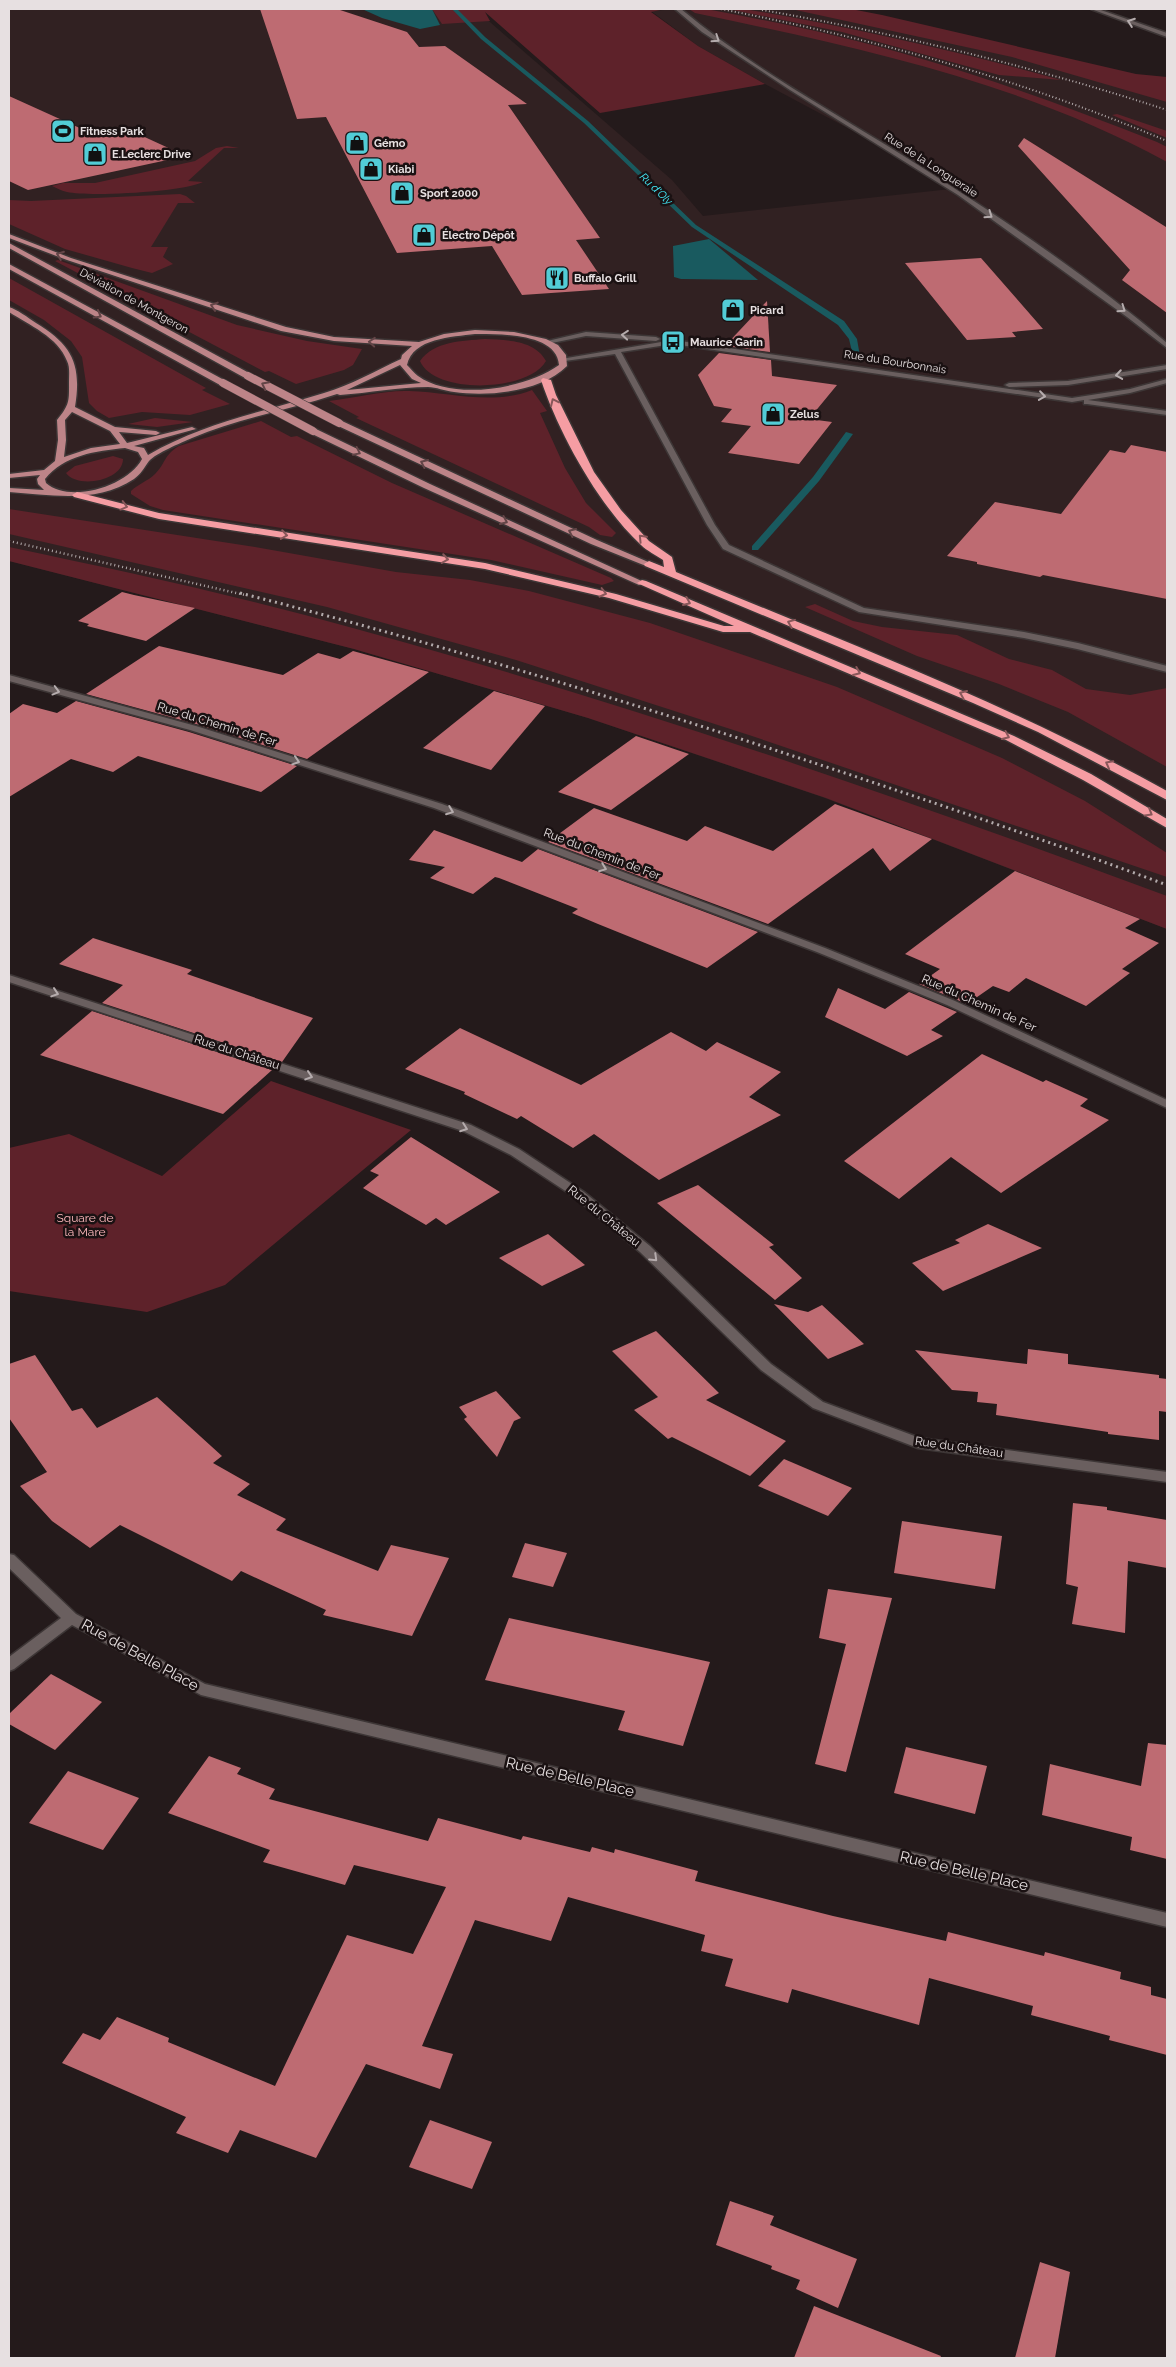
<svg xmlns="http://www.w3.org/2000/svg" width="1176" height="2367" font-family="Raleway,sans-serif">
<rect width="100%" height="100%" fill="#241a1b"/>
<polygon fill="#312122" points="9,9 475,9 672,180 703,216 960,188 765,84 698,46 651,11 676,9 821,9 1167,92 1167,929 822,797 588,718 354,649 9,561"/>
<g fill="#5e222a">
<polygon points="432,9 665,9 651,12 698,46 765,84 600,113 485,12 490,21 442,24"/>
<path d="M 689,9 L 706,9 C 748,17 790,25 832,35 C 943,61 1051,100 1157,142 L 1167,147 L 1167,162 C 1022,82 856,47 695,13 Z"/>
<path d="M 728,9 L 744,9 C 851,27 957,51 1061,80 L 999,75 L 842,32 Z"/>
<polygon points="791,9 851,9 882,15 1136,74 1167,77 1167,102 1012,57"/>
<polygon points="1117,114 1167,131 1167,138 1112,115"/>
<path d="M 227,146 L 239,148 L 224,148 L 188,181 L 203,182 C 184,192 89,197 67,192 C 62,191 57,188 52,186 L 63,183 L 95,183 L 195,161 L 216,148 Z"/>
<polygon points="180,194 186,196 195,203 178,203 151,247 168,247 163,257 173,264 152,273 132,268 65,249 9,224 9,200 31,201"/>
<polygon points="58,260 237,325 307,341 362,349 353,365 344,370 296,384 269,371 265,372 55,261"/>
<polygon points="9,278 206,388 202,390 230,404 190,415 142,412 109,418 97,411 89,403 82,357 71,341 44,320 9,300"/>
<path d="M 485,339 C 506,340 535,340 546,361 C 529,392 434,395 420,361 C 434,341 462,341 485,339 Z"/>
<path d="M 532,390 L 547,411 L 540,413 L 565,468 L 586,503 L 616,533 L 612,537 L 600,535 L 589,527 L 356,418 L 359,417 L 329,401 C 354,398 385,390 409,391 C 450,392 492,406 532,390 Z"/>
<polygon points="155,418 193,422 157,427 128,424"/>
<path d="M 261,421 L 291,437 L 297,436 L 392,483 L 611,578 L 614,581 L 602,585 L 491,560 L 163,510 L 150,506 L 131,494 L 131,491 C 138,484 148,481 155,474 C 166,463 163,456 179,446 Z"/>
<path d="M 113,456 L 123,459 C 123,481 77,489 66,473 L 75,466 Z"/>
<polygon points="9,509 255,547 396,572 470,580 529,591 650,623 837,687 1002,758 1085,801 1167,853 1167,877 752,736 516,660 327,607 9,534"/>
<path d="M 9,547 C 108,568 207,589 305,615 C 597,693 884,791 1167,896 L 1167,929 L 826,798 L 588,718 L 354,649 L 9,561 Z"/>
<polygon points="815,604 853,621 882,627 957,635 1009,659 1052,670 1086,689 1130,695 1167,688 1167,767 1068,712 999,684 917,656 805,607"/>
<polygon points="271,1081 411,1130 225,1285 147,1312 9,1291 9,1148 69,1134 162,1176"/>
</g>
<g fill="#195a5f">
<polygon points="362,9 432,9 440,25 420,29 382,18"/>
<polygon points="709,239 758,280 681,279 674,277 673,246"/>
</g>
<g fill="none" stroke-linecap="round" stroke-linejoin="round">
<g fill="#195a5f" fill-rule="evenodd">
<polygon points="452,9 457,9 485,37 588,121 696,225 844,321 857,339 861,362 854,360 849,339 838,325 692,227 584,123 481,39"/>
<polygon points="846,432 853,434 819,481 758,550 752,550 752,546 813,477"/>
</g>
</g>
<g fill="#be6b72">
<polygon points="260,9 337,9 407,32 419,47 445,46 527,104 508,105 600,238 576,240 609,289 522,295 492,246 397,253 326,117 297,119"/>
<polygon points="9,96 93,134 125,128 186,156 28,190 9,181"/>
<polygon points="1024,138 1166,227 1167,225 1167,313 1122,280 1130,270 1018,146"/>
<polygon points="981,258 1043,329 1012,332 1016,337 967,340 905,263"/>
<polygon points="767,301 770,352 725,346"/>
<polygon points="719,353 771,360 772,376 837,385 809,419 832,422 799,464 728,453 751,426 721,422 732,409 714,406 698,375"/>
<polygon points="1131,445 1167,452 1167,599 1043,575 1040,577 977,564 977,562 947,556 995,502 1061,514 1110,450 1125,453"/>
<polygon points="122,592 134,595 195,608 146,641 87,626 89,624 78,621"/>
<polygon points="159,646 283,675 318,653 340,659 353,651 429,672 307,759 196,724 86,694"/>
<polygon points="494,691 545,706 491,770 423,748"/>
<polygon points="76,701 189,732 297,766 261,792 138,756 113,772 71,759 9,797 9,714 23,704 57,713"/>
<polygon points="636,736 689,754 611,810 558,792"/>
<polygon points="835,804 932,839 890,871 873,848 768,924 548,842 594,808 687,841 705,826 773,851"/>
<polygon points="434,830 522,862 538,849 758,932 707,968 598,924 572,913 578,909 499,878 495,877 473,894 430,878 445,867 409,860"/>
<polygon points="1015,871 1140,919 1125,928 1159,943 1122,969 1130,973 1086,1006 1026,978 1009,992 993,986 967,1004 919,984 940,969 905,954"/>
<polygon points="93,938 192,970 187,974 313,1018 282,1062 102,1003 123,985 59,964"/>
<polygon points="838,988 885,1009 909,992 957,1012 931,1030 943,1036 907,1056 825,1017"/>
<polygon points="92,1011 272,1070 223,1114 40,1055"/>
<polygon points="460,1028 581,1085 671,1032 706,1051 717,1042 781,1072 749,1097 781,1115 659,1180 594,1134 573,1148 521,1116 517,1119 464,1094 465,1092 405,1069"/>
<polygon points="982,1054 1043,1082 1046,1080 1088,1099 1080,1106 1109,1120 1001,1193 951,1157 899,1199 844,1161"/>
<polygon points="411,1137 500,1192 446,1225 436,1218 426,1225 363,1188 379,1175 370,1171"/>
<polygon points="698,1185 774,1245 769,1247 802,1278 775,1300 657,1203"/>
<polygon points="988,1224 1042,1248 943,1291 912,1263 960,1243 955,1240"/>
<polygon points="548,1234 585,1265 542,1286 499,1258"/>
<polygon points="774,1304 808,1312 822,1305 864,1344 828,1359"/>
<polygon points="656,1331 719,1393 706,1400 786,1441 750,1476 672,1437 668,1439 634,1410 658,1397 612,1351"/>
<polygon points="1028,1349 1068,1354 1068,1364 1159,1375 1159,1378 1167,1379 1167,1412 1159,1411 1159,1440 1108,1434 1108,1432 996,1415 997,1404 977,1402 978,1392 952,1390 915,1350 1027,1364"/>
<polygon points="35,1355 72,1411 82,1408 97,1428 157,1397 222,1456 213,1463 250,1484 237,1495 286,1519 276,1530 378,1571 391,1545 449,1558 412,1636 323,1615 326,1610 241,1571 232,1581 120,1525 90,1548 52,1521 20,1486 47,1472 9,1418 9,1364"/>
<polygon points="496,1391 521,1418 514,1421 497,1457 464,1419 467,1417 459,1407"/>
<polygon points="784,1459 852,1488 828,1516 758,1486"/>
<polygon points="1073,1503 1107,1507 1107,1510 1167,1520 1167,1568 1128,1561 1125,1633 1072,1624 1078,1587 1066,1584"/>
<polygon points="902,1521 1002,1536 995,1589 894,1573"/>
<polygon points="525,1543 567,1553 553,1587 512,1577"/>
<polygon points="828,1589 892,1598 846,1772 815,1764 846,1644 819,1638"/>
<polygon points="509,1618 710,1662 683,1746 618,1730 625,1711 485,1680"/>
<polygon points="51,1674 102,1702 55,1750 9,1724 9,1714"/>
<polygon points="1148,1743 1167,1745 1167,1859 1130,1850 1132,1837 1042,1815 1050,1764 1141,1786"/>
<polygon points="906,1747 987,1766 975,1814 894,1793"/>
<polygon points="209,1756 241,1768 237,1774 275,1789 269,1799 428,1841 438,1818 521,1840 523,1836 590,1852 592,1847 614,1853 615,1849 698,1871 695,1881 833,1916 946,1941 948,1932 1044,1956 1045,1952 1121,1972 1120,1979 1151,1987 1151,1995 1167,1999 1167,2055 1109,2040 1110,2036 1031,2015 1033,2006 929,1978 919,2025 792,1989 788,2003 725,1986 733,1959 701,1951 705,1935 568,1897 551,1941 475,1920 422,2046 453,2054 440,2089 366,2064 316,2158 240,2130 228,2153 176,2133 186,2117 62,2063 83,2033 100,2040 117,2017 169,2038 168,2042 275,2086 347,1935 413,1954 446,1887 354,1865 345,1885 263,1862 270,1850 168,1813"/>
<polygon points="68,1771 139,1798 103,1850 29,1823"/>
<polygon points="430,2120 492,2142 472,2189 409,2167"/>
<polygon points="730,2201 774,2216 770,2225 857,2259 838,2308 796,2289 800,2280 771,2269 772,2266 716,2245"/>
<polygon points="1040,2262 1070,2272 1055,2358 1015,2358"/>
<polygon points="814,2306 941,2356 940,2358 794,2358"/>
</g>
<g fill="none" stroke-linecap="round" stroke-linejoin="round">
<g stroke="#3d3636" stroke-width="3">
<g id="minor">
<path d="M 675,9 L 681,9 C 743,61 816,102 886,145 C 981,204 1081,270 1167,343 L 1167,348 L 1127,317 L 958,195 L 790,90 L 702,32 Z"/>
<polygon points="1091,9 1098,9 1167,33 1167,37"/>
<polygon points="586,332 656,337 660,339 656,341 586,336 547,344 543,342"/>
<polygon points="673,340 1072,398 1130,389 1167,379 1167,383 1130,393 1088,400 1167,411 1167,415 1087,404 1084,404 1084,400 1072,402 673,344 621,352 715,525 729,545 864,608 1024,632 1078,643 1167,666 1167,672 1077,649 1024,638 859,612 723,549 707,525 615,354 565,361 561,359"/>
<polygon points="1167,365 1167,369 1068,385 1009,387 1005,385 1009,383 1068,381"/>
<polygon points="9,675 196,726 442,804 825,948 955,1001 1167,1100 1167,1108 947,1005 817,952 434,808 190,730 9,681"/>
<polygon points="9,975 471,1125 519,1149 584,1192 650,1246 771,1364 823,1402 920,1438 1167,1472 1167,1482 918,1448 813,1408 761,1370 640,1252 576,1198 511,1155 463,1131 9,982"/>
<polygon points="9,1554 14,1555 76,1614 205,1684 1167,1913 1167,1927 201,1695 72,1625 14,1669 9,1671 9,1657 61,1618 9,1568"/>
</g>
</g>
<g stroke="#3d3636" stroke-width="3">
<g id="major">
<path d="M 9,234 L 71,258 L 286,327 L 334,337 L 419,342 L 444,334 L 475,330 L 514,332 L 546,339 L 558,345 L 566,355 L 567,366 C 541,392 488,397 454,392 C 445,391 436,387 428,387 C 399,387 369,393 340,395 L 337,394 C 289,410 239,418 192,438 C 181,443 156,453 149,461 C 144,468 141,474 134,479 C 97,504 51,495 9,492 L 9,488 L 44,490 L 38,484 L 37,479 L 40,475 L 9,478 L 9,474 L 44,470 L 55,461 L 58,440 L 57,420 C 70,404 69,401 69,381 C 69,375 70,367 67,361 C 58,337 29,325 9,312 L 9,307 C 18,310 27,317 36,323 C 72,345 82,364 75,407 L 115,427 L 156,431 L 160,433 L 156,435 L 119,432 L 127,443 L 192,427 L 196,429 L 134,446 L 144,448 L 148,455 C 203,423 263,412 324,393 C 351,385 375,371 401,359 L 402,355 L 412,346 L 334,341 L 281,331 L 67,260 L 9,238 ZM 475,334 C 500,334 557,333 559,365 C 526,389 453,401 418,376 C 414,373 410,368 407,365 C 413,338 452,337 475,334 ZM 400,365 L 412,379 L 421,383 L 347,390 ZM 72,412 L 110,431 L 120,444 L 91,448 L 64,457 L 66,440 L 65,420 ZM 125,448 L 138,452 L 142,459 C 128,486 70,504 46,483 L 45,479 C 64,455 96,451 125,448 Z"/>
<polygon points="9,243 251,374 252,376 245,378 9,248"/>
<polygon points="9,264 226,381 227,383 220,385 9,269"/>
<polygon points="336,421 342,421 597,540 653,564 646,566 591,544 336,425"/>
<polygon points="310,429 316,429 430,484 646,583 639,585 424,488 310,433"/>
</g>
</g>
<g stroke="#3d3636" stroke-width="3">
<g id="highway">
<path d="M 543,378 L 551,380 L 556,395 L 594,472 L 621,510 L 649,541 L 672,557 L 676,572 C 842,641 1010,704 1167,791 L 1167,800 L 1038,732 L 973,703 L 645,566 L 644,564 L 649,561 L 664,567 L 663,560 C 656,555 647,551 641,545 C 599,506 559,434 541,380 Z"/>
<polygon points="77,492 159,513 485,563 616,594 724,626 734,626 637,583 642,580 646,581 1014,736 1091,774 1167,819 1167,828 1083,780 1006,740 750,632 723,632 609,598 485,569 159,519 74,497 72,495"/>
</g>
</g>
<use href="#minor" fill="#6a5f5f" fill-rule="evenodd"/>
<use href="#major" fill="#bd8488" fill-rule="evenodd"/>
<use href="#highway" fill="#f59da3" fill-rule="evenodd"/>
<g stroke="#b3abac" stroke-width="2" stroke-dasharray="1 2.5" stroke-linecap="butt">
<path d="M 721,9 C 875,39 1023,80 1167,141"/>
<path d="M 762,10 C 900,34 1034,67 1167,110"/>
</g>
<polyline stroke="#b3abac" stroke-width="2.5" stroke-dasharray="1 3" stroke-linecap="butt" points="9,541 245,595"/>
<path stroke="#b3abac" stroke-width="3" stroke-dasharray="2 4" stroke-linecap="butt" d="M 240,593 C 424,640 604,694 784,753 C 912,795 1040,838 1167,885"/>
<g stroke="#3d3636" stroke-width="9" stroke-linecap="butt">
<g id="major-bridge">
<polyline points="248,376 339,423"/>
<polyline points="223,383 313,431"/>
</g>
</g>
<use href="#major-bridge" stroke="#bd8488" stroke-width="8"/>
</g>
<defs><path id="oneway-chevron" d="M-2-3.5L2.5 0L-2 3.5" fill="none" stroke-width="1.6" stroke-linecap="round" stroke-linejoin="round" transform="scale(1.25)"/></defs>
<g stroke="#b5acad">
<use href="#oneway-chevron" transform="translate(1131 22) rotate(-160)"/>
<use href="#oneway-chevron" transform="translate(716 39) rotate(34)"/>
<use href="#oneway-chevron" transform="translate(989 215) rotate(35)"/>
<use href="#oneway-chevron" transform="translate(1122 309) rotate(35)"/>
<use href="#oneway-chevron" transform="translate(625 335) rotate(-175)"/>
<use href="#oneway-chevron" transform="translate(1119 375) rotate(171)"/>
<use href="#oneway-chevron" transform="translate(1042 396) rotate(8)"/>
<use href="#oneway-chevron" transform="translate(56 691) rotate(15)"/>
<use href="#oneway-chevron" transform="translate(296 761) rotate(18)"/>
<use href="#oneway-chevron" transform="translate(450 811) rotate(21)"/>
<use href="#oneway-chevron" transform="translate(603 868) rotate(21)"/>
<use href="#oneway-chevron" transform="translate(55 993) rotate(18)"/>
<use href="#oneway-chevron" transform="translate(309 1076) rotate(18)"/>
<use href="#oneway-chevron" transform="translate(464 1128) rotate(20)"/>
<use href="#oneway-chevron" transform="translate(654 1258) rotate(44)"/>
</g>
<g stroke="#634547">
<use href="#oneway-chevron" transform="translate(60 255) rotate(-159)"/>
<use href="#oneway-chevron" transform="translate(214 306) rotate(-162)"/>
<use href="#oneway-chevron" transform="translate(98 315) rotate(29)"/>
<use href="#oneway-chevron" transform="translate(372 342) rotate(-176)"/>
<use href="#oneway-chevron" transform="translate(265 385) rotate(-153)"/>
<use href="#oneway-chevron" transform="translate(357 452) rotate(26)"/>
<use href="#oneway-chevron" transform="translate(424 463) rotate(-155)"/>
<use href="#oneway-chevron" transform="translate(504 521) rotate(24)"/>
<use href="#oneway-chevron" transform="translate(572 532) rotate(-155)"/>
</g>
<g stroke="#88575a">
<use href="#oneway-chevron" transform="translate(554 402) rotate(-115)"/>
<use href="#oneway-chevron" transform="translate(124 506) rotate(15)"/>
<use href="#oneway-chevron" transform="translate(284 535) rotate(9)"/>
<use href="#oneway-chevron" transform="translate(642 538) rotate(-134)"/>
<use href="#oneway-chevron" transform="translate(445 559) rotate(9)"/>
<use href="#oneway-chevron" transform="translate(603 593) rotate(14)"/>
<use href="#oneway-chevron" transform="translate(687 602) rotate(23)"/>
<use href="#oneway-chevron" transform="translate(791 623) rotate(-158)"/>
<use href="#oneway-chevron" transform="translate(857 672) rotate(23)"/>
<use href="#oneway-chevron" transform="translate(963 694) rotate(-157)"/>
<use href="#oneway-chevron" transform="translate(1006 736) rotate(24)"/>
<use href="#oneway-chevron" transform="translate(1109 764) rotate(-152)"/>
<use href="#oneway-chevron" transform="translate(1149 813) rotate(31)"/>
</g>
<defs>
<g id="stadium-square" transform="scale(1.25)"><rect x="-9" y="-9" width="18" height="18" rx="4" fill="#52ccd6" stroke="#1a1112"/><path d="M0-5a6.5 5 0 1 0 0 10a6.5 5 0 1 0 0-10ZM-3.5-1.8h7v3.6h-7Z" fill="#111"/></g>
<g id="shop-square" transform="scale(1.25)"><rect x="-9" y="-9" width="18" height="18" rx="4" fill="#52ccd6" stroke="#1a1112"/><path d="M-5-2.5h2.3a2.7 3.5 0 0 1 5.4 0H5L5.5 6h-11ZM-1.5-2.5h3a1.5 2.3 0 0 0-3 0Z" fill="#111"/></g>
<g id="restaurant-square" transform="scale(1.25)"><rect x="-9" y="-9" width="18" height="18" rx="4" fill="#52ccd6" stroke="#1a1112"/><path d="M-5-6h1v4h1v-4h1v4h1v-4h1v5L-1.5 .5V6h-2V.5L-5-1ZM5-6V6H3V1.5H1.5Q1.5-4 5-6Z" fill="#111"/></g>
<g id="bus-square" transform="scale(1.25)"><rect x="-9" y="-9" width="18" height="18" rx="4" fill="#52ccd6" stroke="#1a1112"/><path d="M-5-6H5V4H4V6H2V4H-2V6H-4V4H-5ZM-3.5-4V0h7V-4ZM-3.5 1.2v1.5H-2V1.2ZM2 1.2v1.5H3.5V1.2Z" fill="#111"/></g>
</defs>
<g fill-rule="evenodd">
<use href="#stadium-square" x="63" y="131"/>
<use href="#shop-square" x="357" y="143"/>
<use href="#shop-square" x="95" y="154"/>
<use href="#shop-square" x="371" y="169"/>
<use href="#shop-square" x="402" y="193"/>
<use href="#shop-square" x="424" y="235"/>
<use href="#restaurant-square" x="557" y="278"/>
<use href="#shop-square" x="733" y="310"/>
<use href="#bus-square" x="673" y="342"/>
<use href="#shop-square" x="773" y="414"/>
</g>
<g text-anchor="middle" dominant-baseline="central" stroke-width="5" stroke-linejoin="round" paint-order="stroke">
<g font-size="11" font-weight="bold" fill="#e7e0e1" stroke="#1a1112" text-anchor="start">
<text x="80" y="131">Fitness Park</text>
<text x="374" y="143">Gémo</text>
<text x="112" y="154">E.Leclerc Drive</text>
<text x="388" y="169">Kiabi</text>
<text x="420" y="193">Sport 2000</text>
<text x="442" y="235">Électro Dépôt</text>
<text x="574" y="278">Buffalo Grill</text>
<text x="750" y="310">Picard</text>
<text x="690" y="342">Maurice Garin</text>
<text x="790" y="414">Zelus</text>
</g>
<g font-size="11" fill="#e7e0e1" stroke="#1a1112">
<text transform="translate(931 165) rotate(33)">Rue de la Longueraie</text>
<text transform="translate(134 301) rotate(29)">Déviation de Montgeron</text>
<text transform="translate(895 362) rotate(9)">Rue du Bourbonnais</text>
</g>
<g font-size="11" font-style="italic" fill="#43effd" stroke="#1a1112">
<text transform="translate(656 189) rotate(44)">Ru d'Oly</text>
</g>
<g font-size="12" fill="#e7e0e1" stroke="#1a1112">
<text transform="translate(217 724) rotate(17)">Rue du Chemin de Fer</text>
<text transform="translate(602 854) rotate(21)">Rue du Chemin de Fer</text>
<text transform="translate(979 1003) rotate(24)">Rue du Chemin de Fer</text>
<text transform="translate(237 1052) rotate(18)">Rue du Château</text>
<text transform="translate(604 1216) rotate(39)">Rue du Château</text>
<text transform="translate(959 1447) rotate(8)">Rue du Château</text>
</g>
<g font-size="12" fill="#ffb9bd" stroke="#1a1112">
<text x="85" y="1218">Square de<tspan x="85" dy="14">la Mare</tspan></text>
</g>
<g font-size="15" fill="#e7e0e1" stroke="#1a1112">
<text transform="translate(140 1655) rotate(29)">Rue de Belle Place</text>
<text transform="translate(570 1777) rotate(13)">Rue de Belle Place</text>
<text transform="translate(964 1871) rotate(13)">Rue de Belle Place</text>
</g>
</g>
<rect width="1176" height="2367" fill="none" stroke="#e7e0e1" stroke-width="20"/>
</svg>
